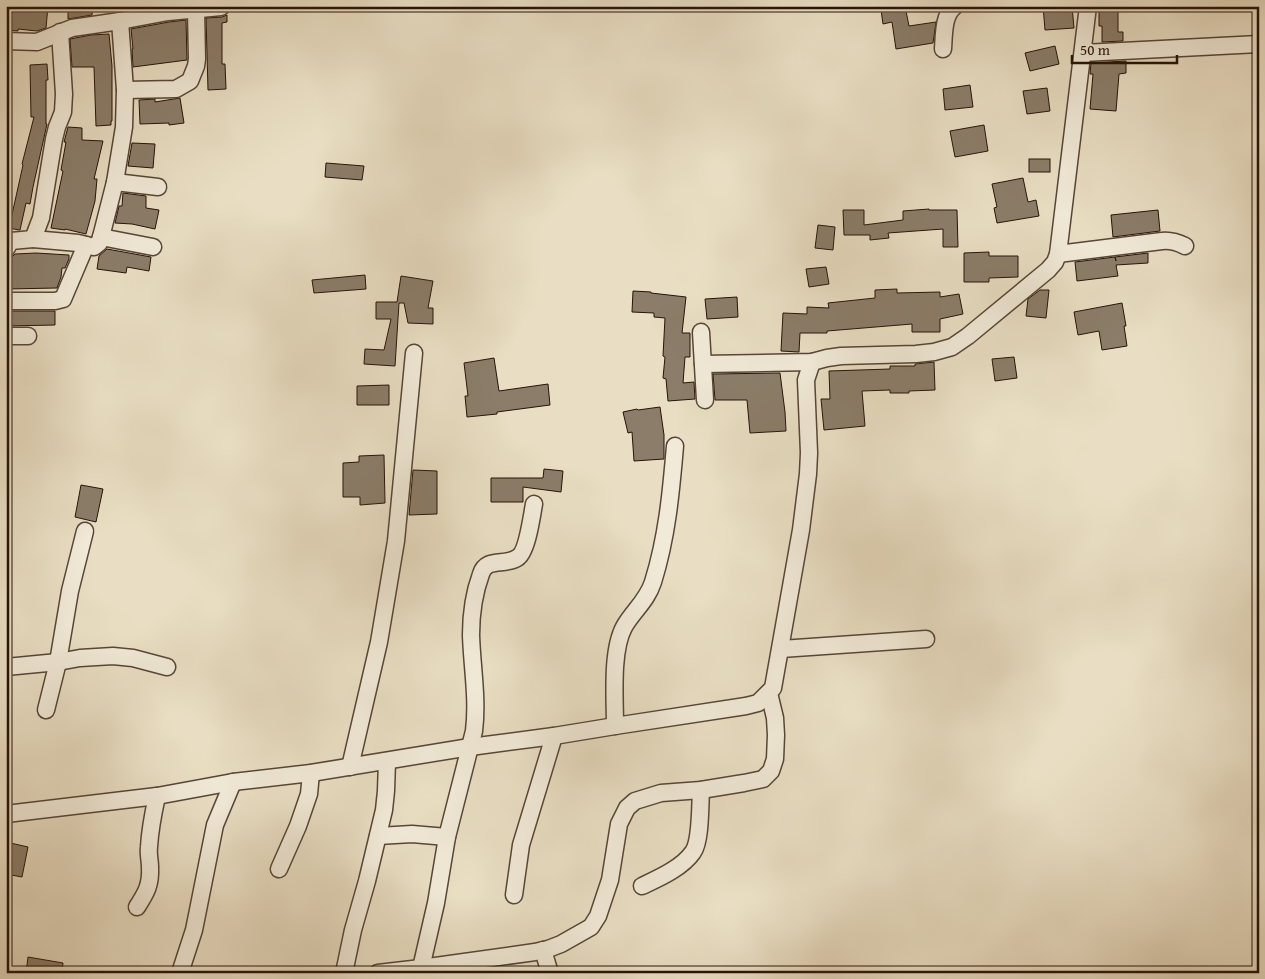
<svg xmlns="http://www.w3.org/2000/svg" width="1265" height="979" font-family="'Gentium Book Plus',serif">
<rect width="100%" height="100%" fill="#e9dec3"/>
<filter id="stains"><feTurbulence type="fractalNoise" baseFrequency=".004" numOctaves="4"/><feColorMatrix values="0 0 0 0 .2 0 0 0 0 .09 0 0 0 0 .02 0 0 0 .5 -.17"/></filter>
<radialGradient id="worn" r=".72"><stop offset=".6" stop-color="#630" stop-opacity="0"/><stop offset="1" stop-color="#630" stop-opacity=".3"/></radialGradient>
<g fill="#8b7d6a" stroke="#26130a">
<polygon points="6,6 48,6 46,28 37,31 18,29 18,31 6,30"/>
<polygon points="68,6 93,6 92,15 68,19"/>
<polygon points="902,6 905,6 909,26 936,22 933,43 896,49 892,22 883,24 881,10"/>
<polygon points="1043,6 1072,6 1074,28 1045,30"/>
<polygon points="1099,6 1118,6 1118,32 1123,32 1123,41 1102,42 1102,26 1099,26"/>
<polygon points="227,15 227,22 222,23 222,64 225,64 226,89 208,90 206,18 222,17"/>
<polygon points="186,20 187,60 133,67 132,49 133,49 131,29 169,22"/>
<polygon points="109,34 112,66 112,121 111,121 111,125 96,126 94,67 72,67 70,39 91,35"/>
<polygon points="1055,46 1059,64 1030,71 1025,53"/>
<polygon points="1126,61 1126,73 1119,74 1116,111 1090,109 1093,74 1090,74 1091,63"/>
<polygon points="47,64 48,80 46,80 46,124 47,124 33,187 30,204 26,203 20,230 19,230 9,228 23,165 22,164 34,117 31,117 30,65"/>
<polygon points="970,85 973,107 945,110 943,89"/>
<polygon points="1047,88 1050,111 1027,114 1023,91"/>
<polygon points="180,98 184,123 169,125 169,123 140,124 139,100 155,99 155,102"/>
<polygon points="984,125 988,151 955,157 950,131"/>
<polygon points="68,127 82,128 82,140 103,141 94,179 97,179 95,201 86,234 65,229 65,230 51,228 63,171 61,170 66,142 64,142"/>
<polygon points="132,143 155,144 153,168 128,166"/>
<rect x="1029" y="159" width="21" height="13"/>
<polygon points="326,163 364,166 362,180 325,177"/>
<polygon points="1023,178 1028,202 1036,200 1039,216 997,223 994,208 997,207 992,184"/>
<polygon points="123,193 146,196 146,208 159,210 155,229 132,224 115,223 119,206 122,206"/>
<polygon points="929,209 929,210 957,210 958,247 943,247 943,229 888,233 889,238 870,240 870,235 844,235 843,210 864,210 864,225 903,220 903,211"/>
<polygon points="1158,210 1160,231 1113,237 1111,215"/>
<polygon points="818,225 835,227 833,250 815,248"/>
<polygon points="107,249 151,257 149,271 127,267 126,273 97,269 99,256"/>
<polygon points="989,252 989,256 1018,256 1018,277 989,278 989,282 964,282 964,253"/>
<polygon points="36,253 69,255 69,259 65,268 62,268 61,277 57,288 6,289 6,274 10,274 11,258 15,254"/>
<polygon points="1148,253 1148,263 1116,265 1118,276 1077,281 1075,262 1115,257 1116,261 1115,257"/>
<polygon points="826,267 829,284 809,287 806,269"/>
<polygon points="365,275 366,289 314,293 312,280"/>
<polygon points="401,276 433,281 428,308 433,308 433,324 408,323 404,303 399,303 395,366 364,364 365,349 384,350 391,319 376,319 376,302 397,302"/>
<polygon points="897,289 897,293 940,292 940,297 959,294 963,314 940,319 940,332 912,332 912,324 827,331 827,333 800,333 799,352 781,351 783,313 807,314 807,307 829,308 828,303 875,298 875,290"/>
<polygon points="1040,290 1049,290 1046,318 1026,316 1028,299"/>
<polygon points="633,291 651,292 651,293 686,297 682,333 690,333 690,357 685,357 683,383 694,382 695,399 668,401 666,379 663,378 665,357 663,356 665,318 654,317 654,313 632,312"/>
<polygon points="737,297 738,317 707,319 705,299"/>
<polygon points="1122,303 1126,326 1124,326 1127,346 1102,350 1099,331 1078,335 1074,312"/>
<polygon points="6,311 55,311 55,325 6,326"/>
<polygon points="1014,357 1017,378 995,381 992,359"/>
<polygon points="494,358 499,391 548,384 550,405 497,412 497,414 467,417 465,396 468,396 464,363"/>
<polygon points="934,362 935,390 909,391 909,393 890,393 890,390 862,391 865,426 824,430 821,399 830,399 829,371 890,369 890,366 915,366 915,364"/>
<polygon points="780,373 785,412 786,431 750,433 747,400 715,400 713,374"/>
<polygon points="389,385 389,405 357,405 357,386"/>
<polygon points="660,407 664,435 664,459 634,461 632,432 628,433 623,412 637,409 638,410"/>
<polygon points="384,455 385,503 360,505 360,497 343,497 343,463 359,462 359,456"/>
<polygon points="544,469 563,471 561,492 523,487 523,502 491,502 491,478 543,478"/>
<polygon points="413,470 437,471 437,514 409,515"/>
<polygon points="81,485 103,489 96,522 75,517"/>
<polygon points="6,842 28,847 22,877 6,874"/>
<polygon points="28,957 63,963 62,973 26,973"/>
</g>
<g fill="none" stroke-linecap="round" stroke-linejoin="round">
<g stroke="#574638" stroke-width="19">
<g id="minor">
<polyline points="6,41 37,42 72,28 120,21 168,12 221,7"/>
<path d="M 943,49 C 944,36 943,14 955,6"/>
<polyline points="1083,53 1259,44"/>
<polyline points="125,90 176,89 190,81 196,66 197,59 196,10"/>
<polyline points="115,182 158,187"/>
<polyline points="101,237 153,247"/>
<polyline points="33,239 78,243 94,247 99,243 101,237 115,182 124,127 125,90 120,21"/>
<polyline points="6,249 11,241 33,239 41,218 54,139 57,127 63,112 64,94 60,32"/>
<path d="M 1058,254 L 1162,241 C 1171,240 1177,242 1185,246"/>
<polyline points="6,301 55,301 63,299 86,245"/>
<polyline points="701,332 705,400"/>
<polyline points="6,336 28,336"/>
<polyline points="703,364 812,362 827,358 841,356 916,354 934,352 952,347 968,336 1048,270 1055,262 1058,254 1088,6"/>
<polyline points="781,649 926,639"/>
<polyline points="6,667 58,662 80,658 113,656 133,658 167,667"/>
<polyline points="46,710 58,662 70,591 85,531"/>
<path d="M 615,726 C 615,699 611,651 624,627 C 633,611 647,601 653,582 C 667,537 671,493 675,446"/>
<polyline points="350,767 379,642 396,541 414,353"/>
<polyline points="6,814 157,796 233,782 311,773 470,747 554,736 615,726 746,706 758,703 773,688 801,530 808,474 809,453 806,380 812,362"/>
<polyline points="378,836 412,834 447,837"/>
<polyline points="279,869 298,826 309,794 311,773"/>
<path d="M 642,886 C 659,878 682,868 693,852 C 701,841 700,804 701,790"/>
<polyline points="514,895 521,845 554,736"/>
<path d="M 137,907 C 146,893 151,885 150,867 C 150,860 148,854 149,847 C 150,829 153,814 157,796"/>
<polyline points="543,950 549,970 551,973"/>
<path d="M 421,968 L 436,903 L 447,837 L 474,731 C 478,699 472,667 471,635 C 471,614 474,593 481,574 C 486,557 505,566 517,558 C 527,553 532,515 534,504"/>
<polyline points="180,973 194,930 215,825 233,782"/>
<polyline points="344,973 353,930 367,881 384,810 386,791 387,761"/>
<polyline points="378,973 421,968 535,952 548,949 561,944 591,927 598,916 610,880 619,824 627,808 635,801 661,793 701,790 744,783 763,779 771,771 775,759 776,735 775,718 769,693"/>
</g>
</g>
<use href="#minor" stroke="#f1ead8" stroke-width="16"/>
</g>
<rect width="1265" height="979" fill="none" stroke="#e9dec3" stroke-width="25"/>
<rect x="8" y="8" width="1250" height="964" fill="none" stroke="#26130a" stroke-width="2.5"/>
<rect x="12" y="12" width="1240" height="954" fill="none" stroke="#26130a"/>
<path d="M1072 55v8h105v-8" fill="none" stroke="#26130a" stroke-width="2.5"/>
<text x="1080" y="55" font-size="15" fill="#26130a" stroke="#f1ead8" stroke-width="4" paint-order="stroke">50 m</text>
<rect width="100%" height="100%" filter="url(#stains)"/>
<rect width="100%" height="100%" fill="url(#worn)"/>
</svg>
